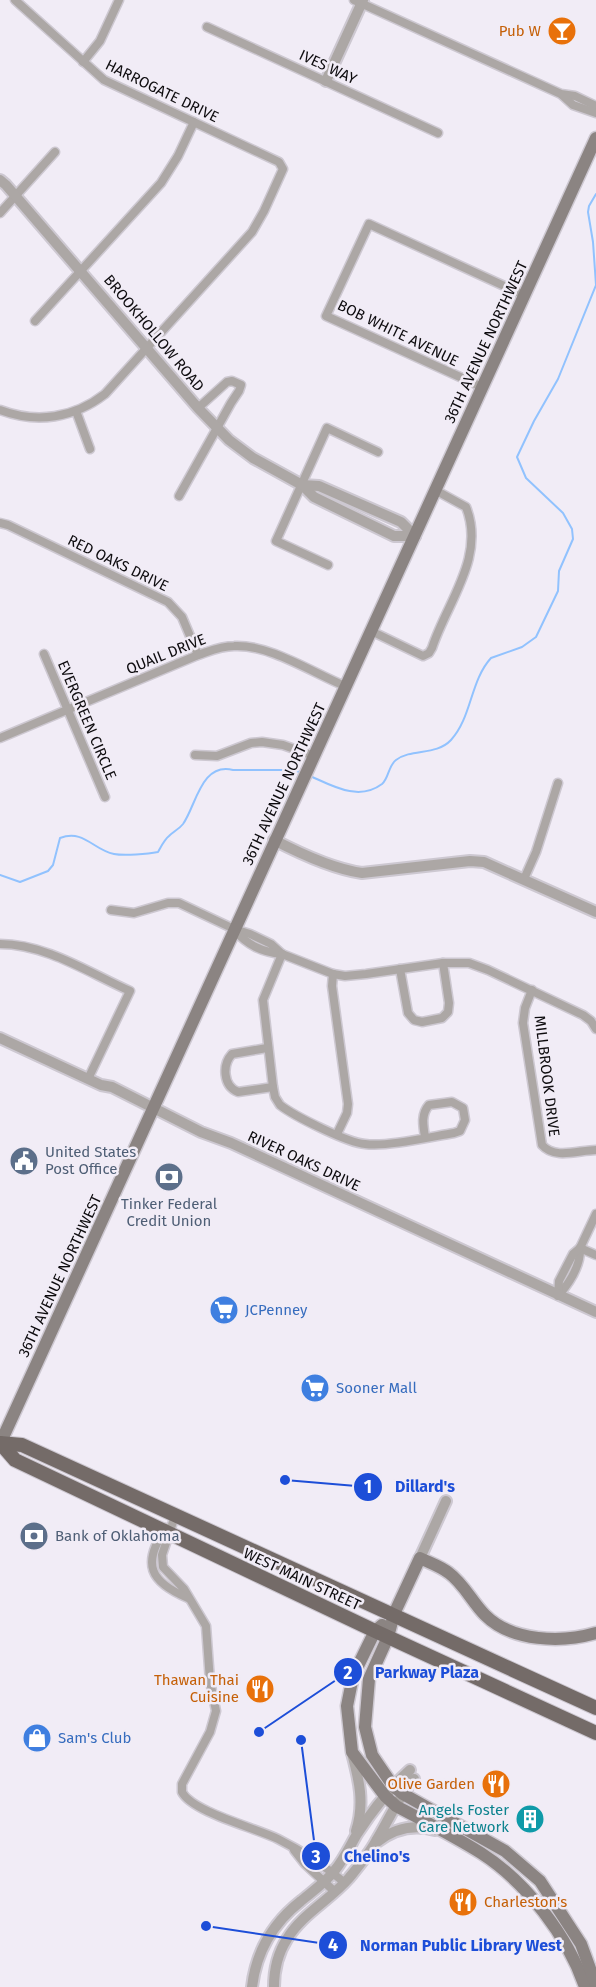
<svg xmlns="http://www.w3.org/2000/svg" width="596" height="1987" font-family="'Fira Sans',sans-serif">
<rect width="100%" height="100%" fill="#f1ecf6"/>
<g fill="none" stroke-linecap="round" stroke-linejoin="round">
<g stroke="#91c2fe" stroke-width="2">
<path d="M 308,775 C 331,785 358,802 382,784 C 389,778 388,766 396,760 C 412,748 436,756 451,740 C 472,717 470,681 491,658 L 522,647 L 536,637 L 558,591 L 559,571 L 573,539 L 572,529 L 563,513 L 526,478 L 517,457 L 534,421 L 558,379 L 596,285 L 593,242 L 588,212 L 589,206 L 596,194"/>
<path d="M 0,875 L 20,882 L 48,871 L 53,865 L 60,838 C 84,829 93,850 114,854 C 124,856 148,854 158,852 C 161,847 164,840 169,836 C 173,832 179,829 183,824 C 196,806 201,762 233,770 L 292,770 L 300,772"/>
</g>
<g stroke="#cdc8d1" stroke-width="11">
<g id="minor">
<polyline points="354,0 561,94 575,96 596,106"/>
<polyline points="207,27 438,133"/>
<polyline points="83,62 100,41 119,0"/>
<polyline points="562,95 573,105 596,113"/>
<polyline points="0,213 55,152"/>
<polyline points="35,321 161,183 178,156 194,122"/>
<polyline points="482,387 326,316 369,224 524,295"/>
<path d="M 0,410 C 37,424 74,418 105,394 L 252,232 L 264,211 L 283,169 L 279,162 L 104,80 L 15,0"/>
<polyline points="76,411 90,449"/>
<polyline points="179,496 231,403 239,391 241,385 232,381 227,382 198,408"/>
<polyline points="0,523 8,525 168,602 182,617 198,655"/>
<polyline points="328,565 276,541 327,428 378,452"/>
<path d="M 371,631 L 423,656 L 429,653 L 432,648 C 447,602 486,557 466,507 L 435,490"/>
<polyline points="44,654 105,797"/>
<path d="M 0,738 L 198,655 C 210,651 221,646 234,646 C 269,644 313,673 345,686"/>
<polyline points="195,755 217,756 251,743 262,742 283,745 314,756"/>
<polyline points="524,879 536,852 558,783"/>
<polyline points="111,910 134,913 168,903 179,903 234,929 250,934 271,944 282,954 333,974 345,976 366,974 443,963 469,963 488,970 583,1015 591,1021 596,1029"/>
<path d="M 234,930 C 248,945 261,952 282,954"/>
<path d="M 0,944 C 46,944 89,973 130,991 L 88,1079"/>
<path d="M 282,954 L 263,1000 L 273,1087 L 275,1097 L 280,1105 C 294,1116 348,1143 365,1144 C 387,1147 430,1137 454,1133 L 460,1131 L 465,1120 L 463,1108 L 452,1102 L 429,1105 C 421,1114 423,1125 425,1137"/>
<polyline points="400,969 408,1013 414,1020 422,1022 442,1018 448,1012 449,1003 443,963"/>
<polyline points="333,974 332,986 348,1104 347,1113 337,1134"/>
<path d="M 532,990 L 525,1008 L 523,1023 L 542,1145 C 555,1160 579,1150 596,1150"/>
<path d="M 267,1048 L 232,1054 C 222,1065 223,1086 238,1092 L 273,1087"/>
<polyline points="580,1248 596,1255"/>
<path d="M 559,1295 C 570,1282 581,1266 580,1248"/>
<polyline points="558,1296 559,1281 573,1254 580,1248 596,1214"/>
<path d="M 175,1516 L 162,1555 L 163,1567 L 184,1589 L 206,1626 L 210,1681 L 216,1711 L 210,1732 L 182,1784 L 182,1792 C 192,1812 256,1828 278,1839 C 302,1851 324,1865 345,1883"/>
<path d="M 166,1528 C 141,1564 150,1582 188,1598"/>
<polyline points="294,1850 305,1864 335,1892"/>
</g>
</g>
<g stroke="#cdc8d1" stroke-width="14">
<g id="tertiary">
<polyline points="326,81 363,0"/>
<polyline points="0,180 6,185 198,408 229,440 253,458 302,485 314,497 394,536 415,536"/>
<polyline points="302,485 319,486 401,522 415,536"/>
<path d="M 274,840 C 301,854 333,869 362,873 L 470,861 L 484,862 L 596,912"/>
<polyline points="0,1038 101,1085 112,1087 201,1132 231,1143 596,1312"/>
<polyline points="420,1558 446,1501"/>
<path d="M 352,1753 C 359,1780 365,1803 356,1831"/>
<path d="M 377,1842 C 395,1828 414,1824 435,1830"/>
<path d="M 252,1987 C 256,1952 273,1923 301,1901 C 313,1891 326,1882 335,1870 C 344,1859 350,1846 357,1834 C 372,1811 390,1788 410,1770"/>
<path d="M 274,1987 C 274,1970 278,1953 287,1939 C 302,1914 330,1900 349,1878 C 358,1867 369,1854 376,1841 C 389,1820 398,1797 414,1779"/>
</g>
</g>
<g stroke="#cdc8d1" stroke-width="15">
<g id="secondary">
<polyline points="0,1444 596,138"/>
<path d="M 382,1625 L 375,1631 L 353,1676 L 347,1706 L 352,1752 L 385,1796 L 396,1806 C 424,1821 454,1836 481,1853 C 526,1882 568,1936 585,1987"/>
<path d="M 596,1633 C 562,1643 512,1642 485,1615 C 472,1602 464,1584 449,1573 C 440,1566 430,1563 420,1558 L 394,1614 L 388,1637 L 369,1679 L 365,1727 L 372,1755 L 393,1786 L 403,1794 L 505,1851 L 540,1881 L 581,1944 L 596,1985"/>
</g>
</g>
<g stroke="#cdc8d1" stroke-width="16">
<g id="primary">
<polyline points="0,1443 15,1460 375,1631 596,1733"/>
<polyline points="0,1443 22,1445 596,1708"/>
</g>
</g>
<use href="#minor" stroke="#aca7a5" stroke-width="8"/>
<use href="#tertiary" stroke="#aca7a5" stroke-width="10"/>
<use href="#secondary" stroke="#8b8482" stroke-width="12"/>
<use href="#primary" stroke="#746b68" stroke-width="14"/>
</g>
<defs>
<g id="bar-disc" transform="scale(1.5)"><circle r="9.5" fill="#e8710a" stroke="#f1ecf6"/><path d="M-6-5H6L.8 .8V4.5H3.5V6h-7V4.5H-.8V.8Z" fill="#fff"/></g>
<g id="civic-disc" transform="scale(1.5)"><circle r="9.5" fill="#5c6f8a" stroke="#f1ecf6"/><path d="M-.6-6.5H3V-4.5H.6V-3L4-1V1h2V6H-6V1h2V-1L-.6-3ZM-1.2 2.5V6h2.4V2.5Z" fill="#fff"/></g>
<g id="bank-disc" transform="scale(1.5)"><circle r="9.5" fill="#5c6f8a" stroke="#f1ecf6"/><path d="M-6-4H6V4H-6ZM0-2.3a2.3 2.3 0 1 0 0 4.6a2.3 2.3 0 1 0 0-4.6Z" fill="#fff"/></g>
<g id="supermarket-disc" transform="scale(1.5)"><circle r="9.5" fill="#3f7fe0" stroke="#f1ecf6"/><path d="M-6-5.5h2.5l.6 2H6L4.5 2H-2.5L-4.4-4H-6ZM-1.5 3.2a1.3 1.3 0 1 0 .1 0ZM3 3.2a1.3 1.3 0 1 0 .1 0Z" fill="#fff"/></g>
<g id="restaurant-disc" transform="scale(1.5)"><circle r="9.5" fill="#e8710a" stroke="#f1ecf6"/><path d="M-5-6h1v4h1v-4h1v4h1v-4h1v5L-1.5 .5V6h-2V.5L-5-1ZM5-6V6H3V1.5H1.5Q1.5-4 5-6Z" fill="#fff"/></g>
<g id="shop-disc" transform="scale(1.5)"><circle r="9.5" fill="#3f7fe0" stroke="#f1ecf6"/><path d="M-5-2.5h2.3a2.7 3.5 0 0 1 5.4 0H5L5.5 6h-11ZM-1.5-2.5h3a1.5 2.3 0 0 0-3 0Z" fill="#fff"/></g>
<g id="building-disc" transform="scale(1.5)"><circle r="9.5" fill="#0f9aa8" stroke="#f1ecf6"/><path d="M-4-6H4V6H1V3H-1V6H-4ZM-2.5-4.3h1.7v1.8h-1.7ZM.8-4.3h1.7v1.8H.8ZM-2.5-1h1.7V.8h-1.7ZM.8-1h1.7V.8H.8Z" fill="#fff"/></g>
</defs>
<g fill-rule="evenodd">
<use href="#bar-disc" x="562" y="31"/>
<use href="#civic-disc" x="24" y="1161"/>
<use href="#bank-disc" x="169" y="1177"/>
<use href="#supermarket-disc" x="224" y="1310"/>
<use href="#supermarket-disc" x="315" y="1388"/>
<use href="#bank-disc" x="34" y="1536"/>
<use href="#restaurant-disc" x="260" y="1689"/>
<use href="#shop-disc" x="37" y="1738"/>
<use href="#restaurant-disc" x="496" y="1784"/>
<use href="#building-disc" x="530" y="1819"/>
<use href="#restaurant-disc" x="463" y="1902"/>
</g>
<g text-anchor="middle" dominant-baseline="central" stroke-width="5" stroke-linejoin="round" paint-order="stroke">
<g font-size="15" fill="#c56008" stroke="#f1ecf6" text-anchor="end">
<text x="541" y="31">Pub W</text>
<text x="239" y="1680">Thawan Thai<tspan x="239" dy="17">Cuisine</tspan></text>
<text x="475" y="1784">Olive Garden</text>
<text x="484" y="1902" text-anchor="start">Charleston's</text>
</g>
<g font-size="15" fill="#0d0b0e" stroke="#f1ecf6">
<text transform="translate(328 67) rotate(25)">IVES WAY</text>
<text transform="translate(162 91) rotate(26)">HARROGATE DRIVE</text>
<text transform="translate(154 333) rotate(50)">BROOKHOLLOW ROAD</text>
<text transform="translate(398 333) rotate(26)">BOB WHITE AVENUE</text>
<text transform="translate(486 342) rotate(-65)">36TH AVENUE NORTHWEST</text>
<text transform="translate(118 563) rotate(26)">RED OAKS DRIVE</text>
<text transform="translate(166 654) rotate(-22)">QUAIL DRIVE</text>
<text transform="translate(87 720) rotate(67)">EVERGREEN CIRCLE</text>
<text transform="translate(284 784) rotate(-65)">36TH AVENUE NORTHWEST</text>
<text transform="translate(547 1076) rotate(83)">MILLBROOK DRIVE</text>
<text transform="translate(304 1161) rotate(25)">RIVER OAKS DRIVE</text>
<text transform="translate(60 1276) rotate(-65)">36TH AVENUE NORTHWEST</text>
<text transform="translate(302 1579) rotate(25)">WEST MAIN STREET</text>
</g>
<g font-size="15" fill="#4e5e75" stroke="#f1ecf6" text-anchor="start">
<text x="45" y="1152">United States<tspan x="45" dy="17">Post Office</tspan></text>
<text x="169" y="1204" text-anchor="middle">Tinker Federal<tspan x="169" dy="17">Credit Union</tspan></text>
<text x="55" y="1536">Bank of Oklahoma</text>
</g>
<g font-size="15" fill="#366cbe" stroke="#f1ecf6" text-anchor="start">
<text x="245" y="1310">JCPenney</text>
<text x="336" y="1388">Sooner Mall</text>
<text x="58" y="1738">Sam's Club</text>
</g>
<g font-size="15" fill="#0d838f" stroke="#f1ecf6" text-anchor="end">
<text x="509" y="1810">Angels Foster<tspan x="509" dy="17">Care Network</tspan></text>
</g>
</g>
<path fill="none" stroke="#1d4ed8" stroke-width="2" d="M285 1480L368 1487M259 1732L348 1672M301 1740L316 1856M206 1926L333 1945"/>
<g fill="#1d4ed8" stroke="#f1ecf6" stroke-width="2">
<circle cx="285" cy="1480" r="6"/>
<circle cx="259" cy="1732" r="6"/>
<circle cx="301" cy="1740" r="6"/>
<circle cx="206" cy="1926" r="6"/>
<circle cx="368" cy="1487" r="15"/>
<circle cx="348" cy="1672" r="15"/>
<circle cx="316" cy="1856" r="15"/>
<circle cx="333" cy="1945" r="15"/>
</g>
<g font-size="18" text-anchor="middle" font-weight="bold" fill="#fff">
<text x="368" y="1493">1</text>
<text x="348" y="1679">2</text>
<text x="316" y="1863">3</text>
<text x="333" y="1951">4</text>
</g>
<g font-size="16" text-anchor="middle" font-weight="bold" fill="#1d4ed8" stroke="#f1ecf6" stroke-width="5" stroke-linejoin="round" paint-order="stroke">
<text x="425" y="1492">Dillard's</text>
<text x="427" y="1678">Parkway Plaza</text>
<text x="377" y="1862">Chelino's</text>
<text x="461" y="1951">Norman Public Library West</text>
</g>
</svg>
